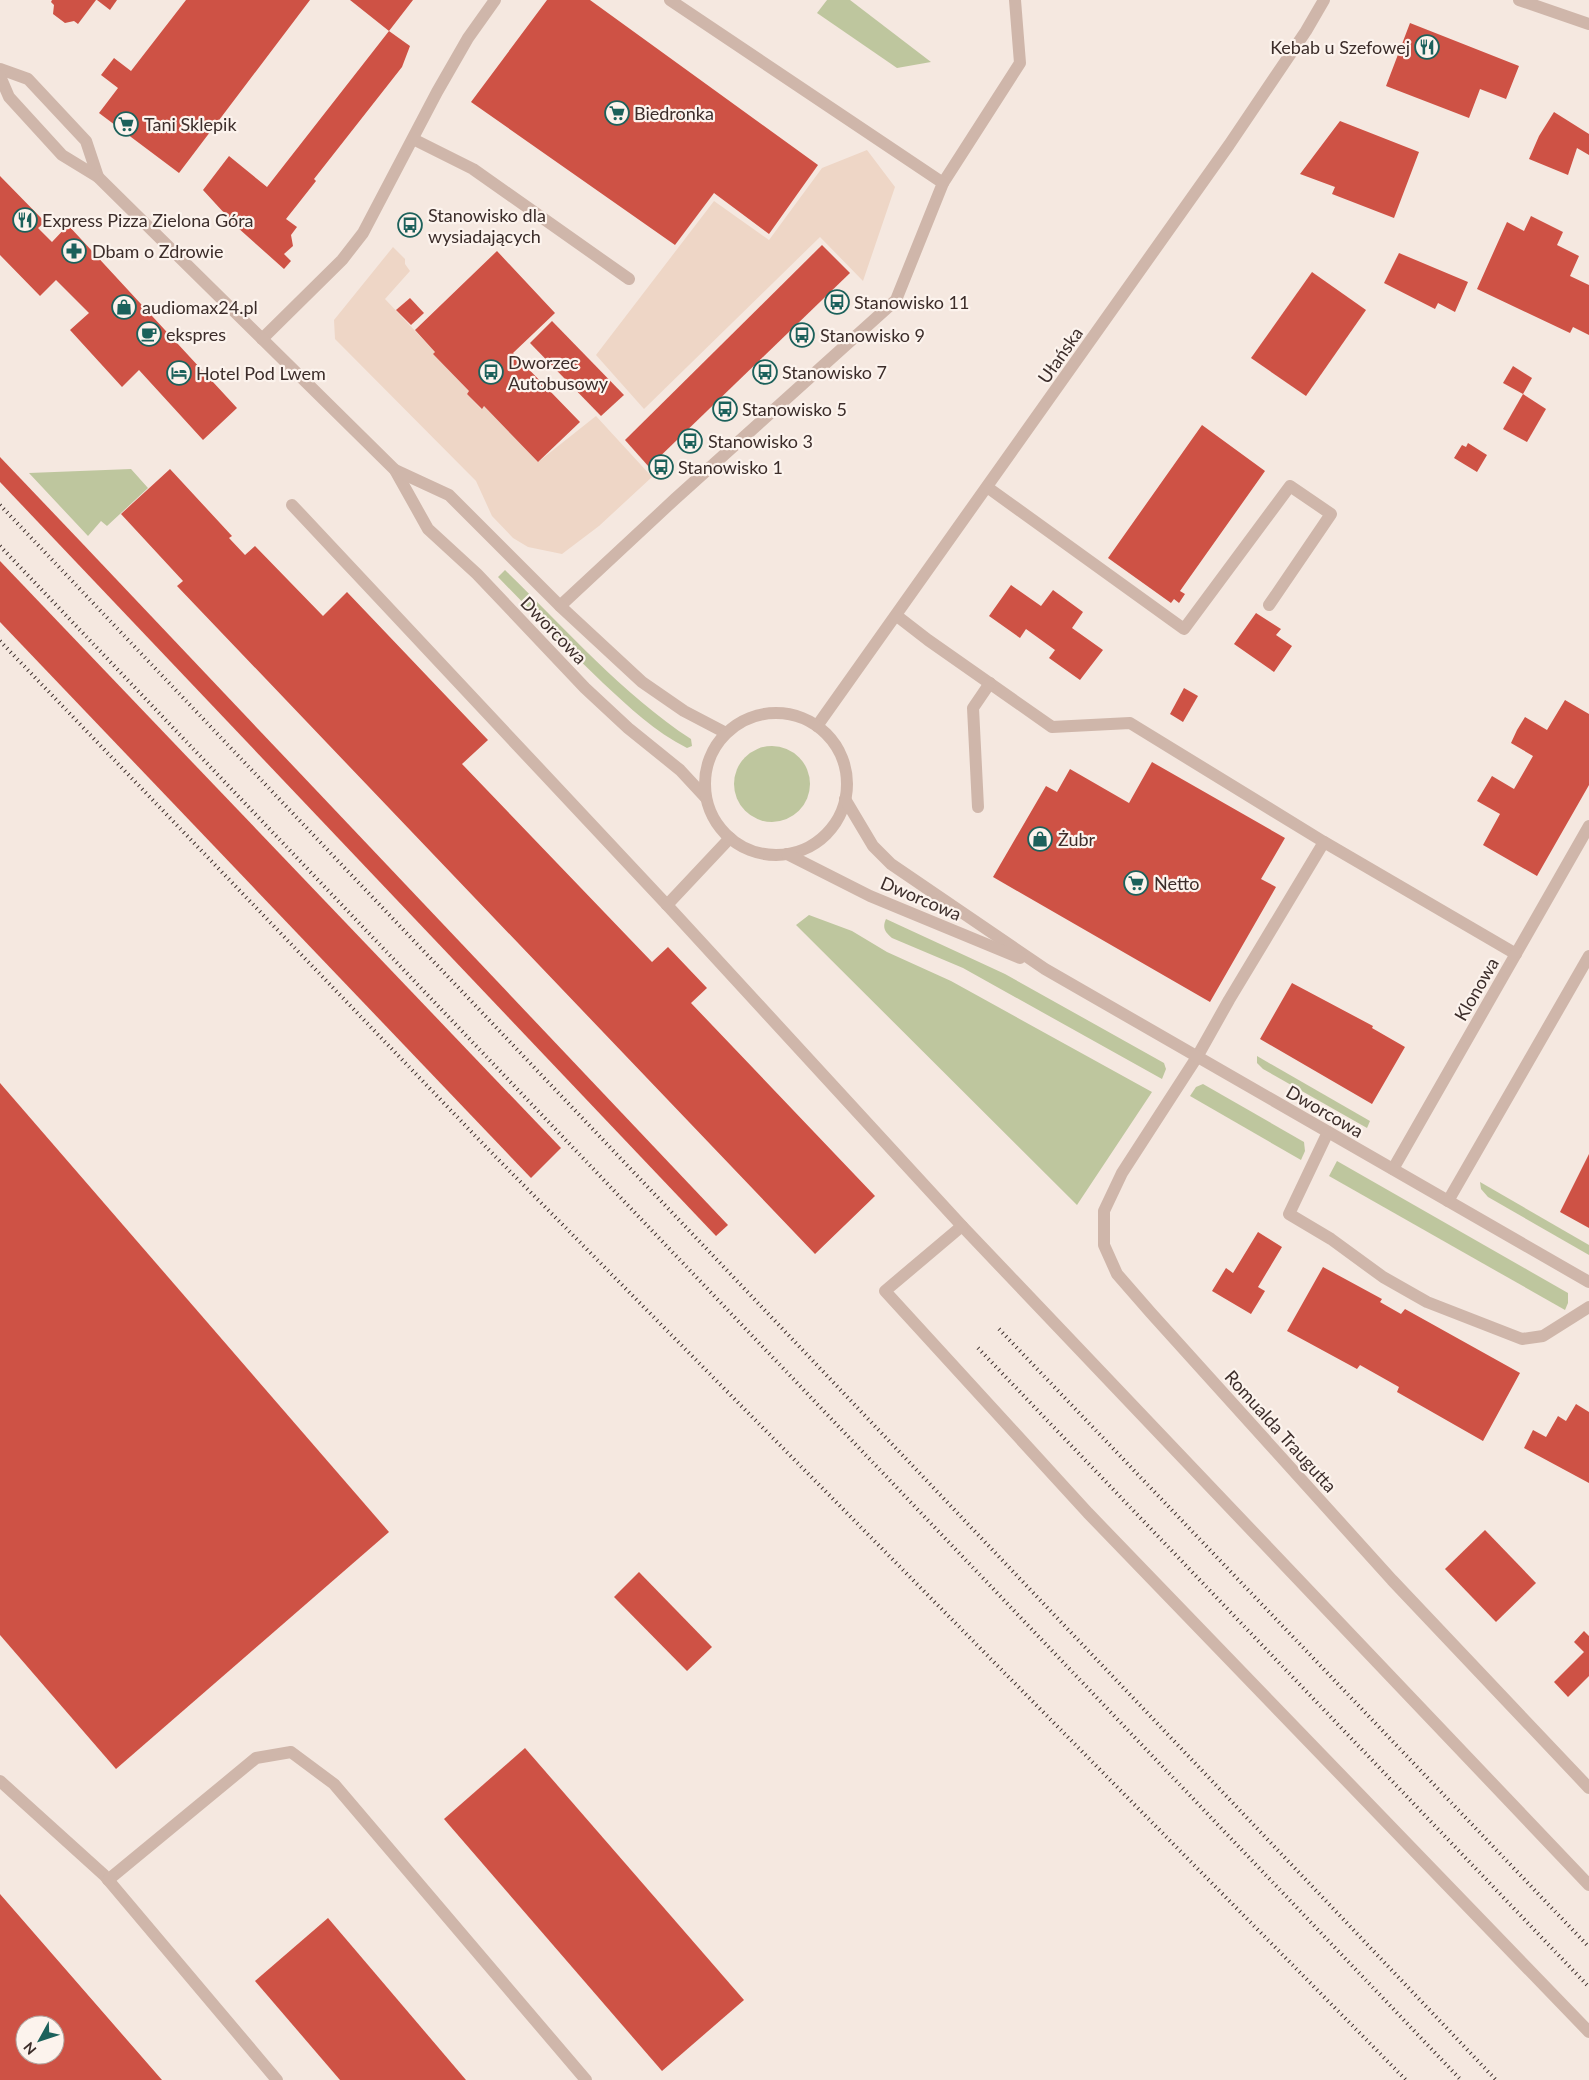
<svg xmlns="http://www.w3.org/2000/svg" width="1589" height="2080" font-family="Lato,sans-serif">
<rect width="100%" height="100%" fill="#f5e8e0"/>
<g fill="#bec69e">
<polygon points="827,0 850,0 931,62 897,68 817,13"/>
<polygon points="131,469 148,488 107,526 101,521 88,536 29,473"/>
<path d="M 505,570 C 565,628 621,693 691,739 L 692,746 L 687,748 C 655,732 629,707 603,683 C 567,649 533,613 498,577 Z"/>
<circle cx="772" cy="784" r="38"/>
<polygon points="809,915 852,931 887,952 951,981 1152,1092 1077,1205 796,925"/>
<path d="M 886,919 L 1005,974 L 1164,1063 L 1166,1069 L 1162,1079 L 963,968 L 892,938 C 885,932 882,928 886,919 Z"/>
<polygon points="1257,1056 1370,1121 1367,1128 1263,1069 1257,1063"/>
<polygon points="1203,1084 1304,1142 1305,1151 1301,1160 1190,1096 1196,1087"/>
<polygon points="1337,1161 1568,1293 1568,1303 1565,1310 1329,1176"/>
<polygon points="1480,1182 1589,1245 1589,1255 1488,1197 1481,1189"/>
</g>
<g fill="#eed6c6">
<polygon points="867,150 895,187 863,281 820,237 644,409 596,355 714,201 769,240 822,168"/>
<polygon points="393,247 405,259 405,264 410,271 385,299 435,352 433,354 469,391 467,394 481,409 484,406 538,462 596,416 652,477 599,526 562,554 528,547 513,538 492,516 476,481 335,339 334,320"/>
</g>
<g fill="#ce5245" fill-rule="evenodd">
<polygon points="52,0 96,0 78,24 74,21 65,23 53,14 54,5 51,2"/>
<polygon points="97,0 117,0 110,10"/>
<polygon points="186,0 310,0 179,173 99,113 118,88 101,75 114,58 131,71"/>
<polygon points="350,0 413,0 389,31 410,46 402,67 314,179 316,181 286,219 297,227 291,235 293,246 284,254 291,261 284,269 237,227 203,190 229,156 267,187 389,31"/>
<polygon points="547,0 590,0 818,165 769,234 714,193 675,245 471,102"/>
<polygon points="1410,23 1519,66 1506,99 1480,89 1469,118 1386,86"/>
<polygon points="1554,112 1589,134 1589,155 1577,148 1568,175 1529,159 1539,136"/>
<polygon points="1340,121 1419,152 1394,218 1332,194 1335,187 1300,174"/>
<polygon points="0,176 45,222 38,228 52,242 68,225 237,408 203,440 139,370 122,387 70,330 89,313 56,280 40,296 0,255"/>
<polygon points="1531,216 1563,232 1557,245 1579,256 1570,276 1589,285 1589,335 1573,327 1570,333 1477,289 1507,222 1524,231"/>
<polygon points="822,245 850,273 649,467 625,440"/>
<polygon points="497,251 555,313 513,353 580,422 538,462 484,406 482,409 467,394 469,391 433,354 435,352 415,330"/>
<polygon points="1399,253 1468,282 1455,312 1438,303 1435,309 1384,283"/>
<polygon points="1312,272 1366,310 1306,396 1251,358"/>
<polygon points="410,298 424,313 411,325 396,310"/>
<polygon points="552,321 624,395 601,416 530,343"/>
<polygon points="1513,366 1532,378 1523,394 1503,383"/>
<polygon points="1523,394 1546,409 1527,442 1503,429"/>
<polygon points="1202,425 1265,471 1180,591 1185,594 1179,603 1174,599 1171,603 1108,558"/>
<polygon points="1468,443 1487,455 1477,472 1454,458 1462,445 1466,447"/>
<polygon points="0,457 81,542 728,1225 716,1236 0,482"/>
<polygon points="170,469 232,536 229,538 245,555 255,546 323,616 347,592 488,740 462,764 652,962 668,947 707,988 691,1003 875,1196 815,1254 177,586 183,581 121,514"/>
<polygon points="0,561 561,1148 531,1178 0,622"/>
<polygon points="1011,585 1041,606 1053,590 1083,612 1072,628 1103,650 1080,680 1049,658 1055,650 1026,629 1020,638 989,616"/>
<polygon points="1256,613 1281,629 1276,635 1292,646 1274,672 1234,644"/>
<polygon points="1184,688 1198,696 1183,722 1170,714"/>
<polygon points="1565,700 1589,714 1589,785 1537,876 1483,845 1500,814 1477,801 1492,776 1514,789 1533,756 1511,743 1517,730 1525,717 1547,730"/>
<polygon points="1152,762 1285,838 1261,879 1276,887 1210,1002 993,877 1046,786 1057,792 1070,769 1129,803"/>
<polygon points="1292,983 1373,1026 1372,1028 1405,1047 1372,1104 1260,1039"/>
<polygon points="0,1083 389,1532 116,1769 0,1635"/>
<polygon points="1589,1154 1589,1228 1560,1212"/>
<polygon points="1258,1232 1282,1247 1258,1287 1265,1291 1251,1314 1212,1291 1226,1268 1233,1273"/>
<polygon points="1323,1267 1382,1299 1380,1302 1401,1314 1405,1309 1520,1373 1483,1441 1397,1392 1399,1387 1360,1365 1357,1369 1287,1331"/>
<polygon points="1576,1404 1589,1412 1589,1483 1524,1448 1533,1430 1546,1437 1558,1416 1566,1421"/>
<polygon points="1485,1530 1536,1583 1496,1622 1445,1569"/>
<polygon points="639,1572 712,1647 687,1671 614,1597"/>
<polygon points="1584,1631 1589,1636 1589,1676 1568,1697 1554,1682 1584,1652 1574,1642"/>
<polygon points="525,1748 744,2000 662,2071 444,1819"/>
<path d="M 0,1894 L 128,2041 L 162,2080 L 0,2080 ZM 25,2025 L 55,2025 L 55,2055 L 25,2055 Z"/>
<polygon points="328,1918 466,2080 340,2080 255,1981"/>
</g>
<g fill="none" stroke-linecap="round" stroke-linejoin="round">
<g stroke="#cfb6aa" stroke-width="12">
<polyline points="413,139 473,169 629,279"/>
<polyline points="943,183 1020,63 1015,0"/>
<polyline points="262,339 342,260 363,233 437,92 468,38 495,0"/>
<polyline points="987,487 1184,629 1290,486 1331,514 1269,605"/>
<polyline points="292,505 667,905 962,1226 1589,1885"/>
<polyline points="560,606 675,499 896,300 943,183 670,0"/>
<polyline points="897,616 928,640 1052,727 1130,723 1324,842 1229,1000 1197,1057 1122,1173 1104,1211 1104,1245 1117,1274 1151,1313 1392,1580 1589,1788"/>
<polyline points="978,807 973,708 990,683"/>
<polyline points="1324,842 1516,954"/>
<polyline points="667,905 730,838"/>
<polyline points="1328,1132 1289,1214 1331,1239 1383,1277 1427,1302 1522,1339 1543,1336 1589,1307"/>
<polyline points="962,1226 885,1291 1088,1513 1589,2032"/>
<polyline points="0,1781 104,1875 277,2080"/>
<polyline points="108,1880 256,1758 291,1752 334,1784 586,2080"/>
</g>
<g stroke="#cfb6aa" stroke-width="12">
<polyline points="1519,0 1589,24"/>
<polyline points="817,726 1229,145 1306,31 1324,0"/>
<polyline points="1393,1169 1589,826"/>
<polyline points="1448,1201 1589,956"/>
</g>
<g stroke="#cfb6aa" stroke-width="12">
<polyline points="0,69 28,79 86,141 98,177"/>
<polyline points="0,76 9,97 62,155 98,177 395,470 428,529 477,574 585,688 628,728 680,770 706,798"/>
<polyline points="395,470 449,495 560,606 642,682 684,711 726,733"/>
<circle cx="776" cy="784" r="71"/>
<polyline points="845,799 873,846 891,864 1045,969 1589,1282"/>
<polyline points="787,854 870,896 1020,958"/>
</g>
<g stroke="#3c2d2a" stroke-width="4" stroke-dasharray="1 4" stroke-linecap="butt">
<polyline points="0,505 1496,2080"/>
<polyline points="0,546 1461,2080"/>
<polyline points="0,641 486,1147 1406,2080"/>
<polyline points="999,1329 1589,1947"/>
<polyline points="978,1348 1589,1987"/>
</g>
</g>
<defs>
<g id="restaurant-ring" transform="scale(1.25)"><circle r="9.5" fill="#fcf3ed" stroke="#1c615b" stroke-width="1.5"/><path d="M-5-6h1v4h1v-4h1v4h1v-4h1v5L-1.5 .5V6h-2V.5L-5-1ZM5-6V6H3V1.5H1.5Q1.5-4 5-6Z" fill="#1c615b"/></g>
<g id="supermarket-ring" transform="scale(1.25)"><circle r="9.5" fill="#fcf3ed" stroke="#1c615b" stroke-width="1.5"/><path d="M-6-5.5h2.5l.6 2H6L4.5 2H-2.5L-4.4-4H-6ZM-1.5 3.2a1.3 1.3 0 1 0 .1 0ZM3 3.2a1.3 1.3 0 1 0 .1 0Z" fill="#1c615b"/></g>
<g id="bus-ring" transform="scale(1.25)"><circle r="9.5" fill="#fcf3ed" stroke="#1c615b" stroke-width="1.5"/><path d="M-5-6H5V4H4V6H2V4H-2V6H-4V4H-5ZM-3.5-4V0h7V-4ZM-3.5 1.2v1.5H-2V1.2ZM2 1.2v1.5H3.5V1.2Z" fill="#1c615b"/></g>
<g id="pharmacy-ring" transform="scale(1.25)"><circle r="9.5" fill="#fcf3ed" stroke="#1c615b" stroke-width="1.5"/><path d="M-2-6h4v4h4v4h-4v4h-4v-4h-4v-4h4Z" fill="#1c615b"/></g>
<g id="shop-ring" transform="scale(1.25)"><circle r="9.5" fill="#fcf3ed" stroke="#1c615b" stroke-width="1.5"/><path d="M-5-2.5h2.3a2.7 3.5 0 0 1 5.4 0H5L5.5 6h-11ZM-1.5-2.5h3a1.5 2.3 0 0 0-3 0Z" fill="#1c615b"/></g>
<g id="cafe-ring" transform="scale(1.25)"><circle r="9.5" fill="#fcf3ed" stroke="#1c615b" stroke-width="1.5"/><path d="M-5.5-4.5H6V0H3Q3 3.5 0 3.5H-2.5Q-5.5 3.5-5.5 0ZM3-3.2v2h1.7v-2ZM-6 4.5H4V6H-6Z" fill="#1c615b"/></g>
<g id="hotel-ring" transform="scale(1.25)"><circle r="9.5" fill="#fcf3ed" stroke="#1c615b" stroke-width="1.5"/><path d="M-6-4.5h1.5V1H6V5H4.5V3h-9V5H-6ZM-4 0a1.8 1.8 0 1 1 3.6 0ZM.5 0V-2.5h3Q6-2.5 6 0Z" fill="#1c615b"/></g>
</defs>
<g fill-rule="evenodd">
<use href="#restaurant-ring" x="1427" y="47"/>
<use href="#supermarket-ring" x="617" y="113"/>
<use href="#supermarket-ring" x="126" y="124"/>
<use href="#restaurant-ring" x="25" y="220"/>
<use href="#bus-ring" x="410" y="225"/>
<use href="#pharmacy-ring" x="74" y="251"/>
<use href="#bus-ring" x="837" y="302"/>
<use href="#shop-ring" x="124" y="307"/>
<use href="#cafe-ring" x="149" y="334"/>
<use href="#bus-ring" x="802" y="335"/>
<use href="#bus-ring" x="491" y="372"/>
<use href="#bus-ring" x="765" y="372"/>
<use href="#hotel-ring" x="179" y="373"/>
<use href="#bus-ring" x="725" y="409"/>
<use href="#bus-ring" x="690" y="441"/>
<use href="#bus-ring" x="661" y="467"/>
<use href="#shop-ring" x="1040" y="839"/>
<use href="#supermarket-ring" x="1136" y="883"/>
</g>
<g text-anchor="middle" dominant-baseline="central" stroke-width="4.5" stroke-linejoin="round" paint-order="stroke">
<g font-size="18" fill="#3c2d2a" stroke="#fcf3ed" text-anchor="start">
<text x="1410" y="47" text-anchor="end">Kebab u Szefowej</text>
<text x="634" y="113">Biedronka</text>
<text x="144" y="124">Tani Sklepik</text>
<text x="428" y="215">Stanowisko dla<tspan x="428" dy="21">wysiadających</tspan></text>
<text x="42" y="220">Express Pizza Zielona Góra</text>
<text x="92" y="251">Dbam o Zdrowie</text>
<text x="854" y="302">Stanowisko 11</text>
<text x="142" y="307">audiomax24.pl</text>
<text x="166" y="334">ekspres</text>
<text x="820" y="335">Stanowisko 9</text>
<text x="508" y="362">Dworzec<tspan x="508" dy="21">Autobusowy</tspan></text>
<text x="782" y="372">Stanowisko 7</text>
<text x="196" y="373">Hotel Pod Lwem</text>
<text x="742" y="409">Stanowisko 5</text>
<text x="708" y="441">Stanowisko 3</text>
<text x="678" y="467">Stanowisko 1</text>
<text x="1058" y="839">Żubr</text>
<text x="1154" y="883">Netto</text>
</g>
<g font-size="18" fill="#3c2d2a" stroke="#fcf3ed">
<text transform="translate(1060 355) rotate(-55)">Ułańska</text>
<text transform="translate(554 630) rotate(46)">Dworcowa</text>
<text transform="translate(921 898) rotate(23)">Dworcowa</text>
<text transform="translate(1476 989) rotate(-60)">Klonowa</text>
<text transform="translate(1325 1111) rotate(30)">Dworcowa</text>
<text transform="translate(1281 1431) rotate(48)">Romualda Traugutta</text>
</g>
</g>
<g transform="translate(40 2040) rotate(230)"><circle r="24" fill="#fcf3ed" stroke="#afa49f"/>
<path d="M0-4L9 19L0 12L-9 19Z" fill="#1c615b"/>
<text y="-8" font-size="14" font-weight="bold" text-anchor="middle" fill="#3c2d2a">N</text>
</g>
</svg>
